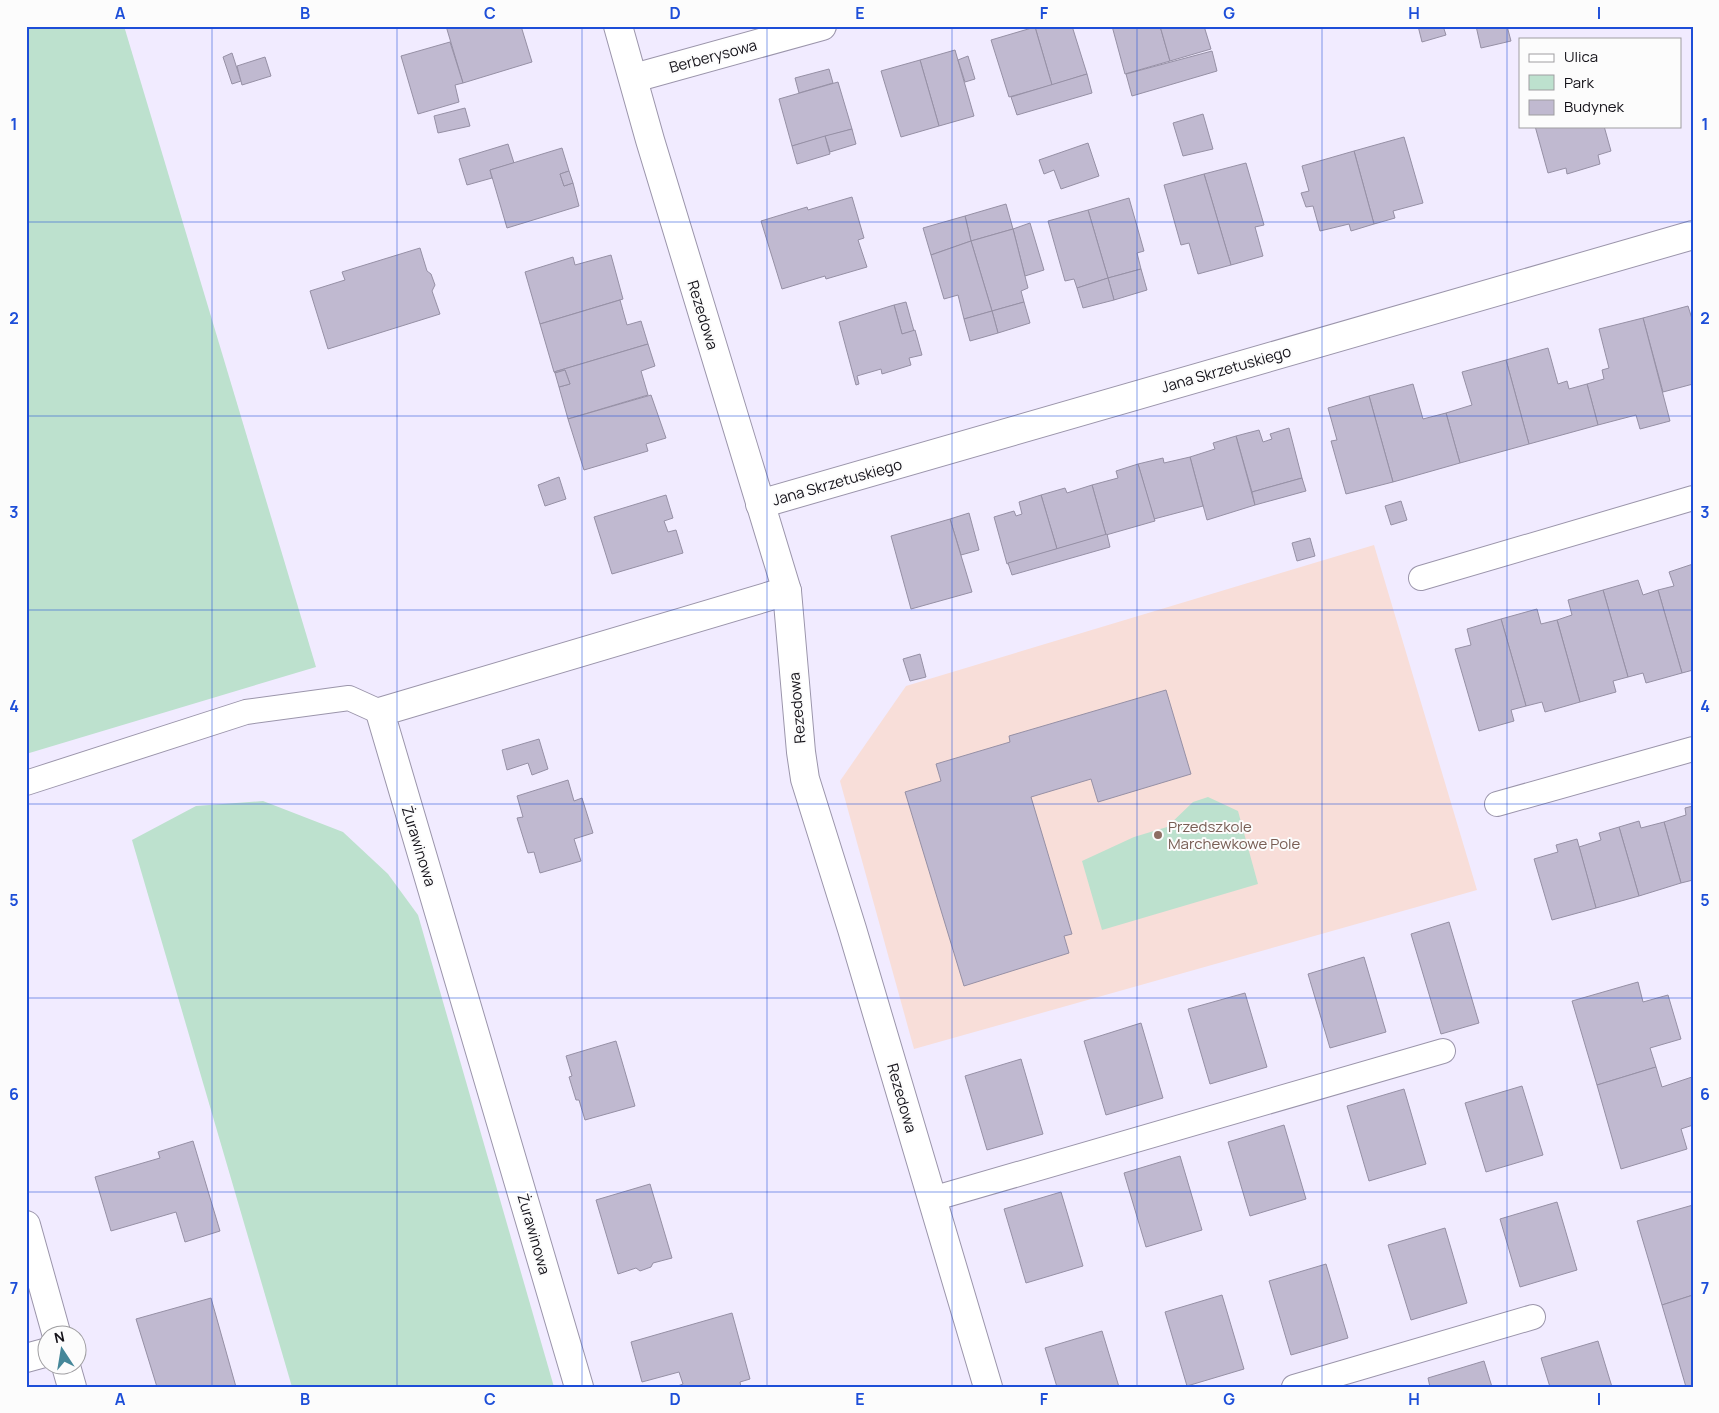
<svg xmlns="http://www.w3.org/2000/svg" width="1719" height="1413" font-family="Manrope,sans-serif">
<rect width="100%" height="100%" fill="#f1ebff"/>
<polygon fill="#f8ded9" points="1374,545 1477,890 914,1049 840,781 906,686"/>
<g fill="#bde1ce">
<polygon points="26,26 124,26 316,667 26,754"/>
<polygon points="1208,797 1238,811 1258,884 1102,930 1082,861 1134,837 1167,827 1193,802"/>
<polygon points="263,801 343,832 388,874 418,915 554,1387 292,1387 132,840 196,806"/>
</g>
<g fill="#c0b9d0" stroke="#9690a5">
<polygon points="446,26 521,26 532,62 463,83"/>
<polygon points="1038,26 1072,26 1087,74 1052,85 1035,27"/>
<polygon points="1112,26 1160,26 1170,61 1125,74"/>
<polygon points="1160,26 1204,26 1211,49 1170,61"/>
<polygon points="1418,26 1443,26 1446,35 1422,42"/>
<polygon points="1476,26 1507,26 1511,41 1481,48"/>
<polygon points="1035,27 1052,85 1009,97 991,40"/>
<polygon points="450,42 463,83 455,85 459,102 418,114 401,56"/>
<polygon points="955,50 974,116 939,126 920,60"/>
<polygon points="1212,51 1217,71 1132,96 1126,74"/>
<polygon points="232,53 241,81 232,84 223,57"/>
<polygon points="968,56 975,79 965,82 958,60"/>
<polygon points="265,57 271,76 242,85 237,66"/>
<polygon points="920,60 939,126 901,137 881,71"/>
<polygon points="829,69 833,83 799,93 795,78"/>
<polygon points="1087,74 1092,93 1017,115 1011,97"/>
<polygon points="838,82 852,129 792,146 779,99"/>
<polygon points="465,108 470,126 438,133 434,116"/>
<polygon points="1203,114 1213,149 1183,156 1173,123"/>
<polygon points="1535,126 1604,126 1611,151 1598,155 1600,164 1567,174 1566,168 1548,173"/>
<polygon points="852,129 856,144 830,152 825,136"/>
<polygon points="825,136 830,154 797,164 792,146"/>
<polygon points="1404,137 1423,203 1393,211 1395,218 1374,224 1354,151"/>
<polygon points="1088,143 1099,176 1061,189 1054,170 1044,174 1039,160"/>
<polygon points="508,144 514,163 490,170 492,178 467,185 459,159"/>
<polygon points="562,148 569,171 560,174 564,186 573,183 579,206 507,228 490,170"/>
<polygon points="1354,151 1374,224 1351,231 1349,224 1320,231 1313,206 1306,207 1301,193 1309,191 1302,166"/>
<polygon points="1246,163 1264,225 1255,227 1263,256 1231,265 1204,174"/>
<polygon points="569,171 573,183 564,186 560,174"/>
<polygon points="1204,174 1231,265 1198,274 1189,243 1181,245 1164,185"/>
<polygon points="852,197 864,238 858,240 867,267 826,279 825,276 782,289 761,221 807,207 808,210"/>
<polygon points="1129,198 1144,251 1137,253 1141,269 1108,278 1088,210"/>
<polygon points="1006,204 1013,229 971,241 965,216"/>
<polygon points="1088,210 1108,278 1077,288 1074,279 1065,281 1048,221"/>
<polygon points="965,216 971,241 931,255 923,228"/>
<polygon points="1030,223 1044,270 1025,276 1013,229"/>
<polygon points="1013,229 1028,288 1021,291 1024,302 992,311 971,241"/>
<polygon points="971,241 992,311 964,319 958,295 944,299 931,255"/>
<polygon points="420,248 427,271 431,274 435,285 432,291 440,314 328,349 310,291 345,280 342,272"/>
<polygon points="611,255 623,299 540,324 525,272 573,257 575,265"/>
<polygon points="1141,269 1147,290 1114,300 1108,278"/>
<polygon points="1108,278 1114,300 1083,308 1077,288"/>
<polygon points="620,300 627,325 641,321 648,344 554,372 540,324"/>
<polygon points="906,302 914,331 902,334 894,305"/>
<polygon points="1024,302 1030,323 998,333 992,311"/>
<polygon points="894,305 902,334 915,330 922,355 909,358 911,365 882,374 881,369 857,376 859,384 856,385 839,322"/>
<polygon points="1688,306 1693,322 1693,384 1663,392 1643,318"/>
<polygon points="992,311 998,333 970,341 964,319"/>
<polygon points="1643,318 1670,421 1640,429 1636,415 1598,425 1587,384 1604,379 1602,370 1609,368 1599,329"/>
<polygon points="648,344 655,366 641,371 648,395 568,419 559,387 570,384 565,370 555,373 554,372"/>
<polygon points="1548,348 1558,384 1567,381 1569,389 1587,384 1598,425 1529,444 1506,360"/>
<polygon points="1506,360 1529,444 1460,463 1446,413 1472,405 1462,372"/>
<polygon points="565,370 570,384 559,387 555,373"/>
<polygon points="1413,384 1423,419 1446,413 1460,463 1393,482 1369,396"/>
<polygon points="651,395 666,438 646,444 648,451 584,470 568,419"/>
<polygon points="1369,396 1393,482 1346,494 1331,441 1337,440 1328,408"/>
<polygon points="1289,428 1302,478 1252,492 1236,436 1259,430 1263,442 1272,439 1270,434"/>
<polygon points="1236,436 1255,505 1207,520 1190,457 1215,449 1213,443"/>
<polygon points="1190,457 1203,506 1154,519 1138,464 1163,458 1164,463"/>
<polygon points="1138,464 1155,521 1106,535 1092,485 1118,478 1116,471"/>
<polygon points="559,477 566,499 545,506 538,485"/>
<polygon points="1302,478 1306,491 1255,505 1252,492"/>
<polygon points="1092,485 1106,535 1057,549 1041,495 1065,488 1067,493"/>
<polygon points="666,495 673,518 664,521 668,532 676,530 683,553 612,574 594,517"/>
<polygon points="1041,495 1057,549 1007,564 994,517 1014,511 1016,516 1022,514 1019,502"/>
<polygon points="1401,501 1407,520 1391,525 1385,506"/>
<polygon points="969,513 979,550 961,555 950,519"/>
<polygon points="950,519 972,592 911,609 891,536"/>
<polygon points="1107,534 1110,547 1012,575 1008,563"/>
<polygon points="1310,538 1315,556 1297,561 1292,543"/>
<polygon points="1693,564 1693,670 1682,673 1658,590 1674,586 1669,572"/>
<polygon points="1638,580 1643,595 1658,590 1682,673 1646,683 1643,673 1628,677 1603,590"/>
<polygon points="1603,590 1628,677 1613,681 1616,692 1580,702 1557,620 1572,615 1568,600"/>
<polygon points="1537,609 1541,624 1557,620 1580,702 1545,712 1542,702 1526,706 1501,619"/>
<polygon points="1501,619 1526,706 1511,710 1514,721 1479,731 1455,649 1471,645 1467,629"/>
<polygon points="920,654 926,677 910,681 903,659"/>
<polygon points="1166,690 1191,774 1098,802 1091,779 1031,797 1072,934 1064,936 1069,953 964,986 905,792 941,781 936,764 1010,742 1009,736"/>
<polygon points="539,739 548,769 532,775 528,763 507,770 502,750"/>
<polygon points="568,780 574,801 582,798 593,833 574,839 581,861 540,873 534,852 528,853 517,818 523,817 517,796"/>
<polygon points="1693,806 1693,880 1681,883 1664,822 1686,815 1685,808"/>
<polygon points="1639,821 1641,828 1664,822 1681,883 1639,896 1619,827"/>
<polygon points="1619,827 1639,896 1596,908 1579,847 1601,840 1599,833"/>
<polygon points="1577,839 1596,908 1552,920 1534,859 1558,852 1556,845"/>
<polygon points="1449,922 1479,1023 1441,1034 1411,934"/>
<polygon points="1364,957 1386,1032 1330,1048 1308,974"/>
<polygon points="1638,982 1643,1002 1668,995 1681,1039 1650,1048 1656,1067 1597,1085 1572,1001"/>
<polygon points="1245,993 1267,1067 1210,1084 1188,1009"/>
<polygon points="1141,1023 1163,1098 1106,1115 1084,1041"/>
<polygon points="616,1041 635,1106 585,1120 579,1100 576,1100 569,1077 572,1076 566,1056"/>
<polygon points="1021,1059 1043,1134 987,1150 965,1076"/>
<polygon points="1656,1067 1662,1087 1692,1077 1693,1125 1681,1129 1687,1149 1621,1169 1597,1085"/>
<polygon points="1522,1086 1543,1155 1486,1172 1465,1103"/>
<polygon points="1404,1089 1426,1164 1369,1181 1347,1106"/>
<polygon points="1284,1125 1306,1199 1250,1216 1228,1142"/>
<polygon points="193,1141 220,1231 185,1242 176,1212 111,1231 95,1177 160,1158 158,1152"/>
<polygon points="1180,1156 1202,1230 1146,1247 1124,1173"/>
<polygon points="650,1184 672,1258 653,1263 651,1267 640,1271 636,1268 618,1274 596,1200"/>
<polygon points="1061,1192 1083,1266 1026,1283 1004,1209"/>
<polygon points="1557,1202 1577,1270 1520,1287 1500,1219"/>
<polygon points="1693,1205 1693,1295 1662,1305 1637,1221"/>
<polygon points="1445,1228 1467,1303 1411,1320 1388,1245"/>
<polygon points="1326,1264 1348,1338 1291,1355 1269,1281"/>
<polygon points="1222,1295 1244,1369 1187,1386 1165,1312"/>
<polygon points="1693,1295 1693,1387 1686,1387 1662,1305"/>
<polygon points="211,1298 236,1387 157,1387 136,1319"/>
<polygon points="732,1313 750,1379 740,1382 741,1387 675,1387 683,1384 679,1372 642,1382 631,1342"/>
<polygon points="1102,1331 1119,1387 1057,1387 1045,1348"/>
<polygon points="1598,1341 1612,1387 1550,1387 1541,1358"/>
<polygon points="1484,1361 1492,1387 1430,1387 1428,1378"/>
</g>
<g fill="none" stroke-linecap="round" stroke-linejoin="round">
<g stroke="#9b95ab" stroke-width="26">
<g id="service">
<polyline points="1421,578 1693,498"/>
<polyline points="26,783 246,712 349,698 380,712"/>
<polyline points="1497,804 1693,749"/>
<polyline points="932,1199 1443,1051"/>
<polyline points="1294,1387 1533,1317"/>
</g>
</g>
<g stroke="#9b95ab" stroke-width="30">
<g id="minor">
<polyline points="618,26 650,140 787,591 801,752 805,779 852,929 988,1387"/>
<polyline points="634,78 822,26"/>
<polyline points="760,504 1693,235"/>
<polyline points="26,1225 57,1336"/>
<polyline points="26,1358 48,1352"/>
<polyline points="66,1366 72,1387"/>
<polyline points="579,1387 380,712 787,591"/>
</g>
</g>
<use href="#service" stroke="#fff" stroke-width="24"/>
<use href="#minor" stroke="#fff" stroke-width="28"/>
</g>
<path fill="none" stroke="#1d4ed8" stroke-width="1" stroke-opacity="0.55" d="M 212,26 L 212,1387M 397,26 L 397,1387M 582,26 L 582,1387M 767,26 L 767,1387M 952,26 L 952,1387M 1137,26 L 1137,1387M 1322,26 L 1322,1387M 1507,26 L 1507,1387M 26,222 L 1693,222M 26,416 L 1693,416M 26,610 L 1693,610M 26,804 L 1693,804M 26,998 L 1693,998M 26,1192 L 1693,1192"/>
<circle fill="#8d6e63" stroke="#fcfcfc" stroke-width="2" cx="1158" cy="835" r="5"/>
<g text-anchor="middle" dominant-baseline="central" stroke-width="4" stroke-linejoin="round" paint-order="stroke">
<g font-size="15" fill="#141219" stroke="#fcfcfc">
<text transform="translate(713 56) rotate(-15)">Berberysowa</text>
<text transform="translate(703 315) rotate(73)">Rezedowa</text>
<text transform="translate(1226 369) rotate(-16)">Jana Skrzetuskiego</text>
<text transform="translate(837 482) rotate(-16)">Jana Skrzetuskiego</text>
<text transform="translate(797 708) rotate(-95)">Rezedowa</text>
<text transform="translate(419 846) rotate(73)">Żurawinowa</text>
<text transform="translate(902 1098) rotate(74)">Rezedowa</text>
<text transform="translate(534 1234) rotate(74)">Żurawinowa</text>
</g>
<g font-size="15" fill="#785e54" stroke="#fcfcfc" text-anchor="start">
<text x="1168" y="826">Przedszkole<tspan x="1168" dy="17">Marchewkowe Pole</tspan></text>
</g>
</g>
<rect width="1719" height="1413" fill="none" stroke="#fcfcfc" stroke-width="55"/>
<rect x="1519" y="38" width="162" height="90" fill="#fcfcfc" stroke="#9f9ea1"/>
<rect x="1529" y="54" width="25" height="8" fill="#ffffff" stroke="#9f9ea1"/>
<text x="1564" y="62" font-size="15" fill="#141219">Ulica</text>
<rect x="1529" y="75" width="25" height="15" fill="#bde1ce" stroke="#9f9ea1"/>
<text x="1564" y="88" font-size="15" fill="#141219">Park</text>
<rect x="1529" y="100" width="25" height="15" fill="#c0b9d0" stroke="#9f9ea1"/>
<text x="1564" y="112" font-size="15" fill="#141219">Budynek</text>
<g transform="translate(62 1350) rotate(348)"><circle r="24" fill="#fcfcfc" stroke="#9f9ea1"/>
<path d="M0-4L9 19L0 12L-9 19Z" fill="#458799"/>
<text y="-8" font-size="14" font-weight="bold" text-anchor="middle" fill="#141219">N</text>
</g>
<rect x="28" y="28" width="1664" height="1358" fill="none" stroke="#1d4ed8" stroke-width="2"/>
<g font-size="16" text-anchor="middle" font-weight="bold" fill="#1d4ed8">
<text x="120" y="19">A</text>
<text x="305" y="19">B</text>
<text x="490" y="19">C</text>
<text x="675" y="19">D</text>
<text x="860" y="19">E</text>
<text x="1044" y="19">F</text>
<text x="1229" y="19">G</text>
<text x="1414" y="19">H</text>
<text x="1599" y="19">I</text>
<text x="14" y="130">1</text>
<text x="1705" y="130">1</text>
<text x="14" y="324">2</text>
<text x="1705" y="324">2</text>
<text x="14" y="518">3</text>
<text x="1705" y="518">3</text>
<text x="14" y="712">4</text>
<text x="1705" y="712">4</text>
<text x="14" y="906">5</text>
<text x="1705" y="906">5</text>
<text x="14" y="1100">6</text>
<text x="1705" y="1100">6</text>
<text x="14" y="1294">7</text>
<text x="1705" y="1294">7</text>
<text x="120" y="1405">A</text>
<text x="305" y="1405">B</text>
<text x="490" y="1405">C</text>
<text x="675" y="1405">D</text>
<text x="860" y="1405">E</text>
<text x="1044" y="1405">F</text>
<text x="1229" y="1405">G</text>
<text x="1414" y="1405">H</text>
<text x="1599" y="1405">I</text>
</g>
</svg>
